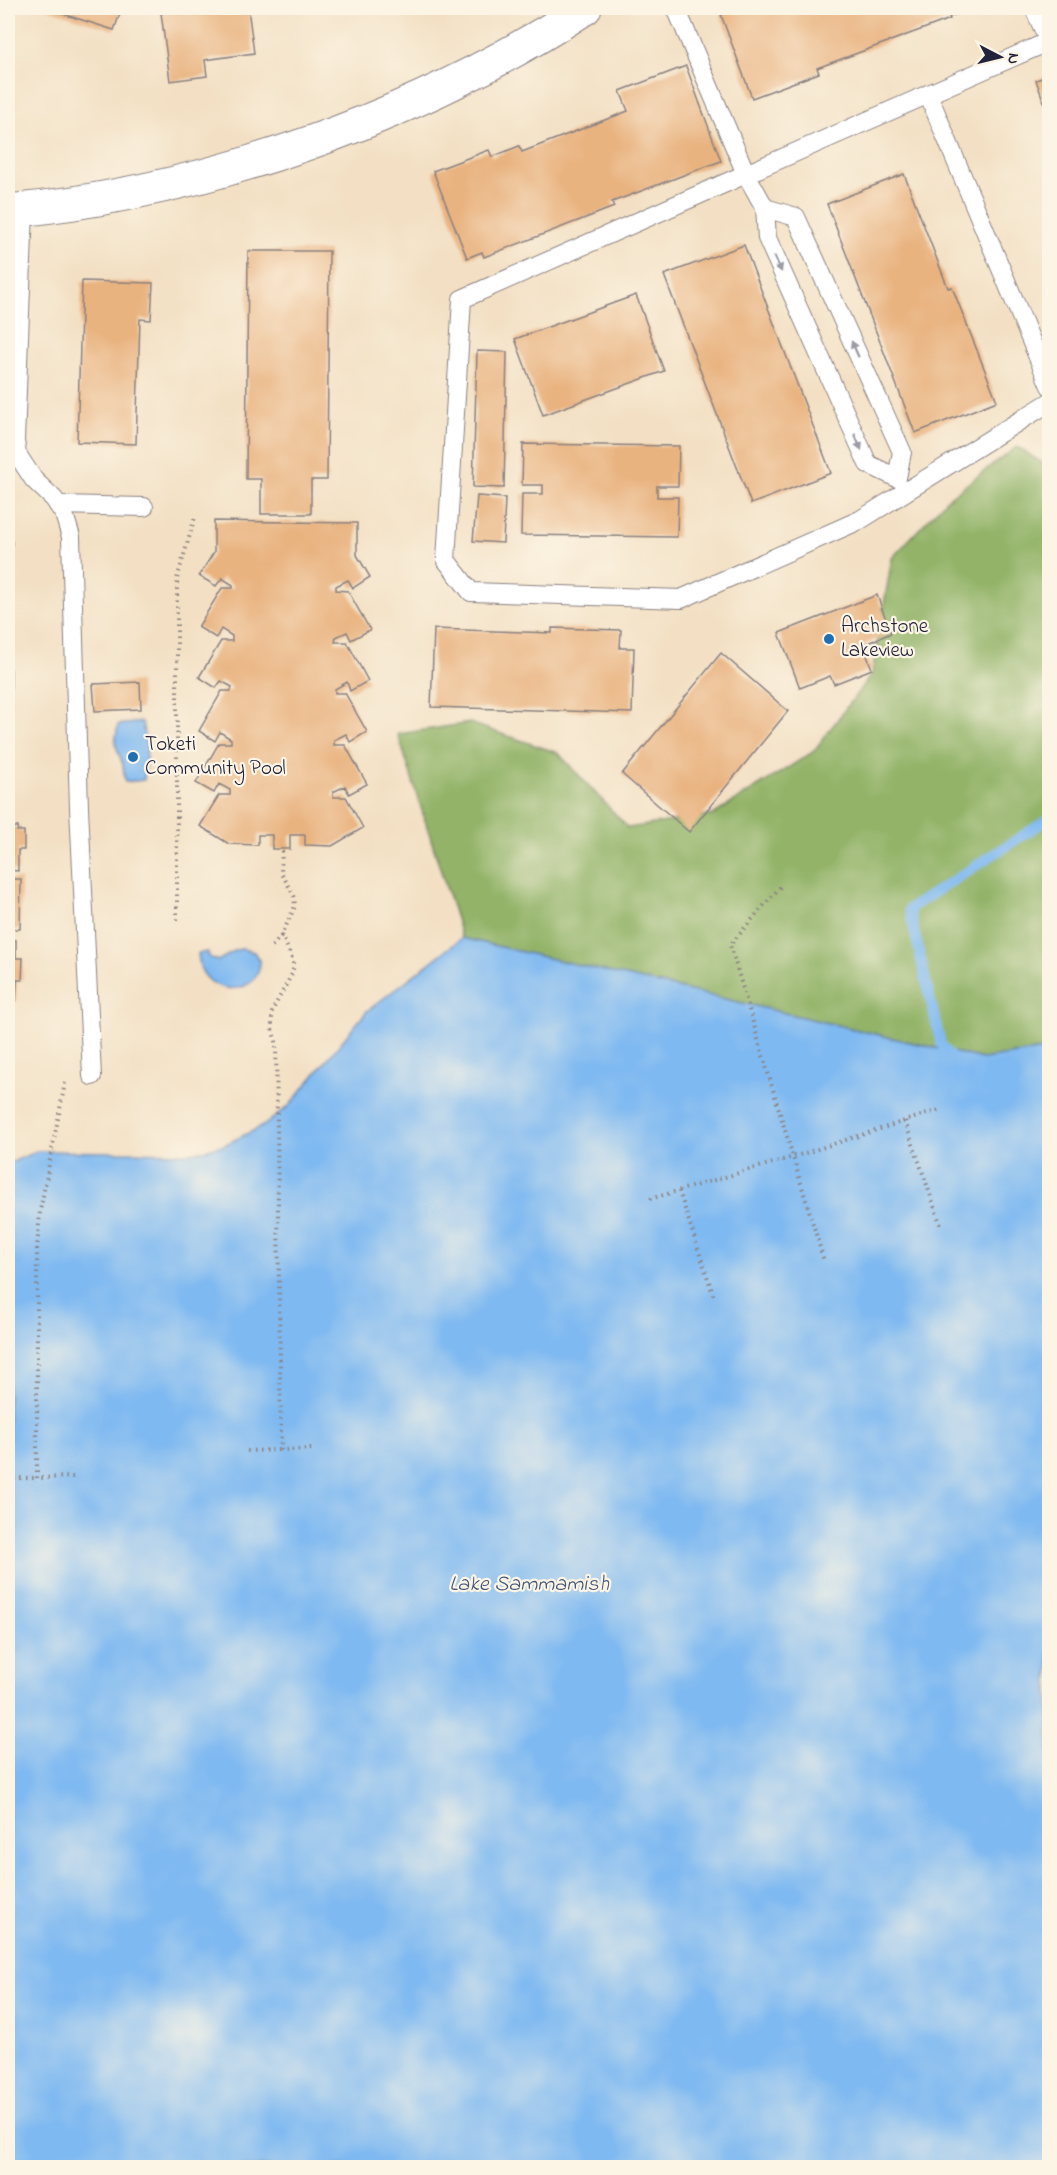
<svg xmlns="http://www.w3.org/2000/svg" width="1057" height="2175" font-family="'Indie Flower',sans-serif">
<rect width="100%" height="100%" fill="#fcf5e5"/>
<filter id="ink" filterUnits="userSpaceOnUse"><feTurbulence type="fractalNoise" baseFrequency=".0167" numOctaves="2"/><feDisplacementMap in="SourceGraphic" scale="12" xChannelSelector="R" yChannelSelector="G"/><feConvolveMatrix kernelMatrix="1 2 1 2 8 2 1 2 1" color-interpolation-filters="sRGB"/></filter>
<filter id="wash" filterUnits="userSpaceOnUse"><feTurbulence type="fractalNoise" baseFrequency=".008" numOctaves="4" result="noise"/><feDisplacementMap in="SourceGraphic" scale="24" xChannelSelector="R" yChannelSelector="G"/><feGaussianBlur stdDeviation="1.35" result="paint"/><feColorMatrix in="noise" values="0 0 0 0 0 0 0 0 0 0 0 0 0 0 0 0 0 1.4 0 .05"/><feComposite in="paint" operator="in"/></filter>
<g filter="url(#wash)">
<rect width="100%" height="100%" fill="#f3e0c4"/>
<polygon fill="#92b367" stroke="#5a6a51" stroke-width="1.5" points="1017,447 1049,467 1049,1049 983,1059 462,938 398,734 470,723 558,753 628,828 713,815 813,752 872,674 892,558 947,499"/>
<g fill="#7fb9f1" stroke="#506e96" stroke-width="1.5">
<polygon points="142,722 147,749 144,780 125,782 123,765 115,743 118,725"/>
<polygon points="462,938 983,1059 1049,1049 1049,2167 8,2167 8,1164 37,1151 192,1153 224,1145 263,1126 289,1106 367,1011"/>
<path d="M 242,949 L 254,952 L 260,962 C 259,995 213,997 201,969 C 199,965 199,959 198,954 L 208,952 L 209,957 L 218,961 L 236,950 Z"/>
</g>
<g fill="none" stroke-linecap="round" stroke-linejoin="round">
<polyline stroke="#7fb9f1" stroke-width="10" points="953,1060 941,1044 909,909 1050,818"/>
</g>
<g id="blocks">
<g fill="#e9b380">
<polygon points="44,8 122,8 114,30"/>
<polygon points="204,8 248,8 254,53 205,60 207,76 170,81 161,13"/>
<polygon points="740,8 973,8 949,17 950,19 817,68 819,73 752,98 721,15"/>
<polygon points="686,66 721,161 612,202 614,207 484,257 482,252 467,258 433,171 489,150 492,157 519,146 522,152 628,111 620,91"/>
<polygon points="1050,75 1050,117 1049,117 1036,80"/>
<polygon points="904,174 948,288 952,287 997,401 915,433 827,204"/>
<polygon points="744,245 831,473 751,504 664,275"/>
<polygon points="248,251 329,251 327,480 311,480 311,514 261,514 261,479 246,479"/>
<polygon points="82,281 153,283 151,320 140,319 136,444 77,442"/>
<polygon points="636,295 664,371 543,415 515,339"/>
<polygon points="477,351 507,352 504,488 473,487"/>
<polygon points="523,444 679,446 678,486 657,486 657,497 678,497 677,537 521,535 522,494 543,494 543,485 522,485"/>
<polygon points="477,496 505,498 503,543 473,541"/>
<polygon points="8,508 10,508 10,541 12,541 10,629 8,629"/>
<polygon points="214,521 357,523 357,555 370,577 353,588 348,580 336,586 336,590 348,591 370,630 351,640 347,632 336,637 335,642 347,642 368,681 350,691 347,682 335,689 335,693 345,693 367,732 350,742 346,734 334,740 334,745 345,745 367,784 349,794 345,786 333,792 333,797 346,797 363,828 332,846 305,845 305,835 290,835 290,849 272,849 272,835 258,835 258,845 229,844 200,826 219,795 230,795 230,790 219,784 214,793 196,783 219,743 231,743 231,739 220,732 215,741 199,731 222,691 231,691 232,687 221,681 216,688 199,677 221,641 232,641 232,636 221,629 216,638 198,627 222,588 233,588 233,585 222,578 216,586 199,576 214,552"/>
<polygon points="877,595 891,633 863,645 872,669 834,684 830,676 800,688 779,633"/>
<polygon points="552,628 621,630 620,648 634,648 632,713 431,707 434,629 552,633"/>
<polygon points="721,653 788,711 689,832 622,774"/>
<polygon points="11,670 10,739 8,739 8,671"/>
<polygon points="140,682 141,709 95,711 93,684"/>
<polygon points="8,827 18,827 17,831 24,831 24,850 18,850 18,871 8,870"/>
<polygon points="8,879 21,879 20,929 8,929"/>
<polygon points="8,940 16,940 16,958 23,958 22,980 17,980 16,1001 8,1000"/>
</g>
</g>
</g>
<g filter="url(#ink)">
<use href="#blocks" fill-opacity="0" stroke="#8a8180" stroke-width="1.5"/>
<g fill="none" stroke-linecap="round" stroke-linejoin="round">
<g stroke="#8a8180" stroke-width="20">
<g id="lane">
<polyline points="676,8 746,174 1050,41"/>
<polyline points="1034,8 1049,42"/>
<polyline points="928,94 1050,386"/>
<polyline points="765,208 796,217 902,452 897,478 868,464 767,238 765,208 746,174 462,299 446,560 471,592 681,599 860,520 1050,402"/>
<polyline points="24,210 15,441 17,454 34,480 54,499 64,514 71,537 79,808 92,1076"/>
<polyline points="58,505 144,507"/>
</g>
</g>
<g stroke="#8a8180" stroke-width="35">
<path id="secondary" d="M 8,211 C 205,193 419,116 585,8"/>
</g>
<g stroke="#8a8180" stroke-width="4" stroke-dasharray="1.5 4.5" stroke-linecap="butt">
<polyline points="282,851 281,872 294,896 295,906 282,935 293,961 293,972 272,1011 272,1029 276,1042 281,1450 312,1449"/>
<polyline points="780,887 730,945 824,1261"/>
<polyline points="177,920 177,579 195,517"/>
<polyline points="272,946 282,935"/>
<polyline points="65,1083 40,1211 37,1249 37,1478 74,1477"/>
<polyline points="905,1121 941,1226"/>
<polyline points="679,1191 714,1297"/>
<polyline points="650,1199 793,1157 939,1110"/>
<polyline points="247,1451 281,1450"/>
<polyline points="8,1478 37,1478"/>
</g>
<use href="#lane" stroke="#fff" stroke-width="18"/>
<use href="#secondary" stroke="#fff" stroke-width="33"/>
</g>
<defs><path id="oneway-solid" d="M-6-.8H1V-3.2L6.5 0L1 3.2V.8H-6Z" transform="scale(1.5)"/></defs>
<g fill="#9c9ca7">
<use href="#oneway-solid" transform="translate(778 264) rotate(66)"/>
<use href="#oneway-solid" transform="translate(855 349) rotate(-114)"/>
<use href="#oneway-solid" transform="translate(858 442) rotate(66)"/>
</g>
</g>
<g fill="#1f6fb2" stroke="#fcf5e5" stroke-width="2">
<circle cx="829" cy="639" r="6"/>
<circle cx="133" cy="757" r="6"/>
</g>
<g text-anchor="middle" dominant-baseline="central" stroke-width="4.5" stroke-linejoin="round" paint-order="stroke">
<g font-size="21" fill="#22223b" stroke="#fcf5e5" text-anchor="start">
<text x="841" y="627">Archstone<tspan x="841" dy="24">Lakeview</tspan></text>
<text x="145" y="745">Toketi<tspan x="145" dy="24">Community Pool</tspan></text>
</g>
<g font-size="22" font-style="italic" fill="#43577b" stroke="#fcf5e5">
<text x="529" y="1585">Lake Sammamish</text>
</g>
</g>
<rect width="1057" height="2175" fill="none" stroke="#fcf5e5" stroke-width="30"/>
<g transform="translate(1000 57) rotate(97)" stroke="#fcf5e5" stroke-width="4.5" paint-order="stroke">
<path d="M0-4.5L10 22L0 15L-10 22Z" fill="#22223b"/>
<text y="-9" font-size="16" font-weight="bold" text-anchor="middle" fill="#22223b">N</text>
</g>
</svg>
